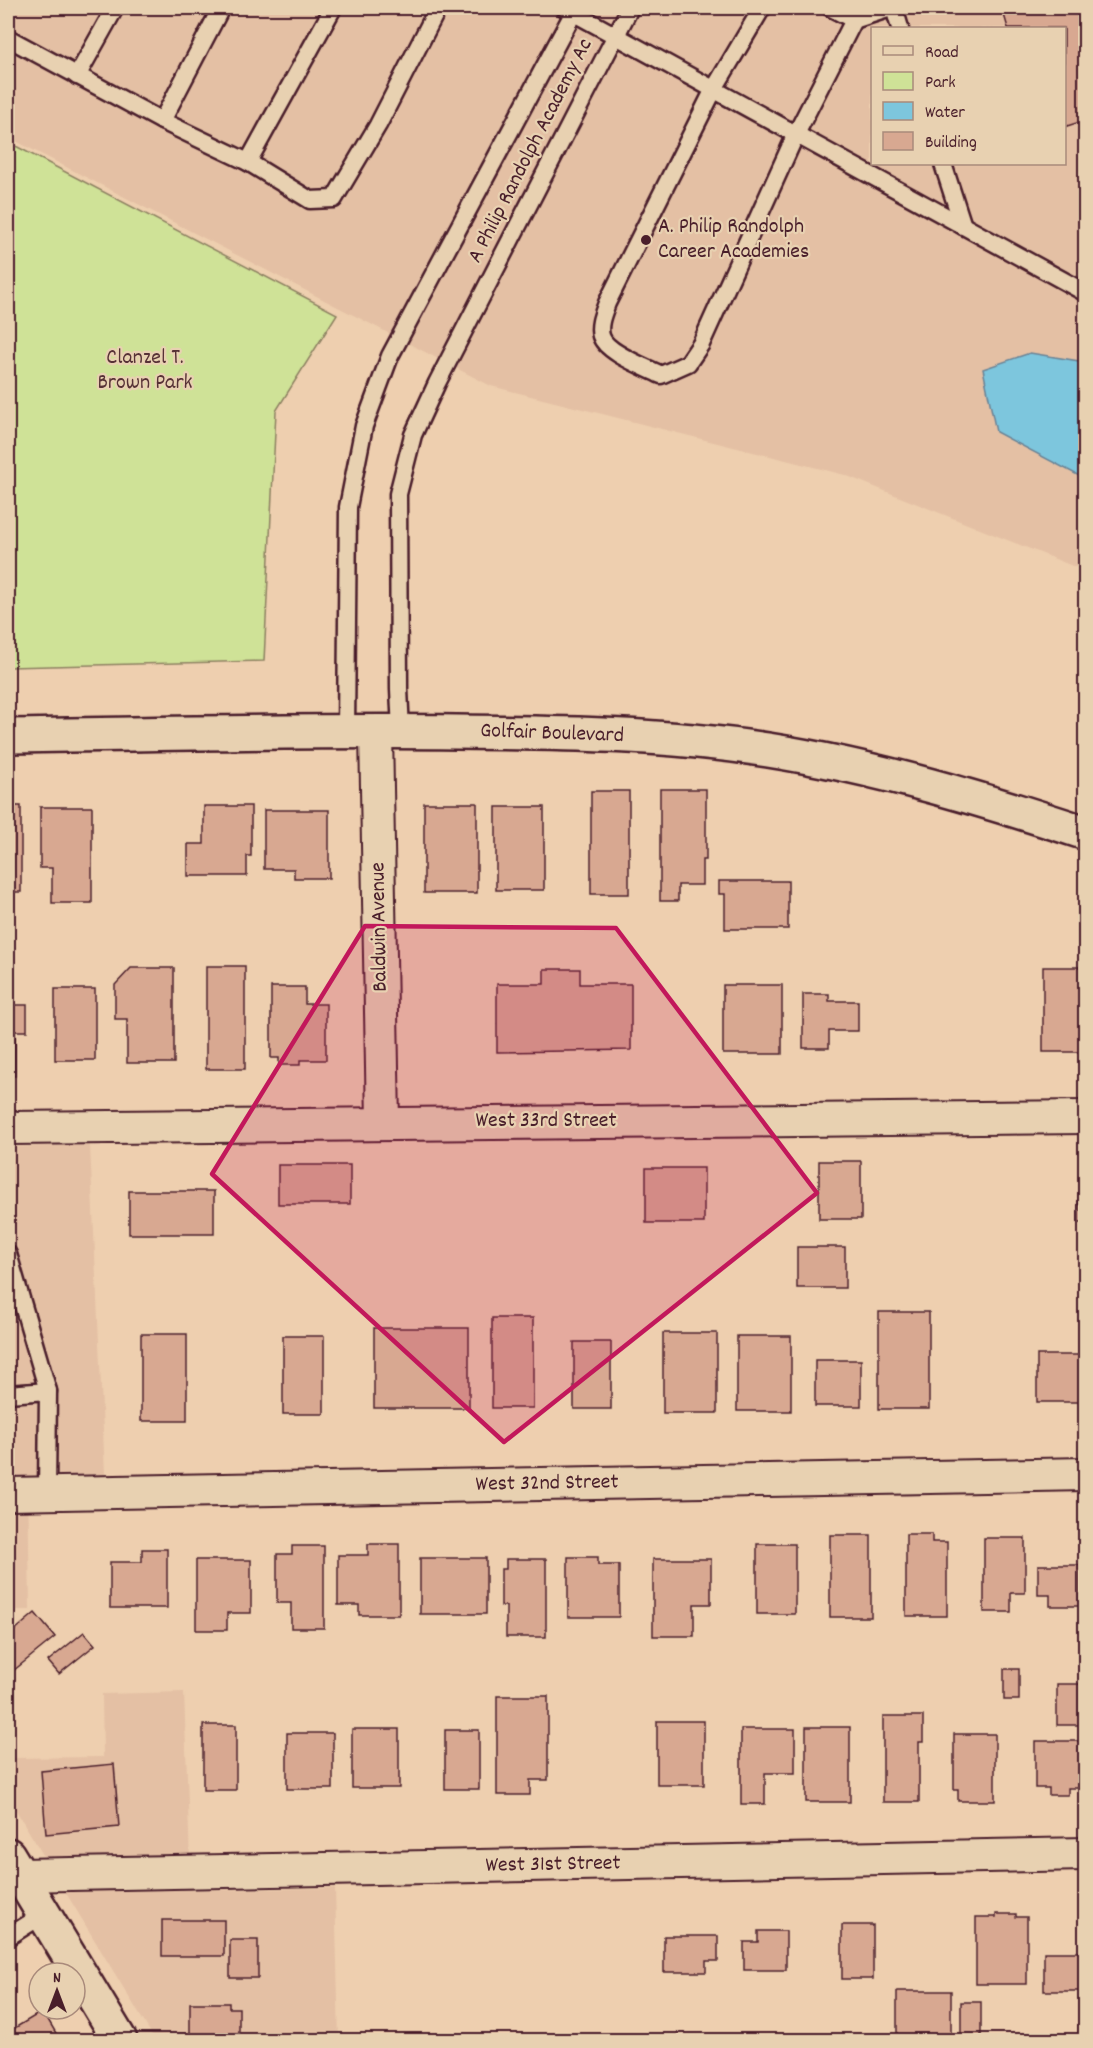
<svg xmlns="http://www.w3.org/2000/svg" width="1093" height="2048" font-family="Dekko,sans-serif">
<rect width="100%" height="100%" fill="#eecfaf"/>
<filter id="ink" filterUnits="userSpaceOnUse"><feTurbulence type="fractalNoise" baseFrequency=".0167" numOctaves="2"/><feDisplacementMap in="SourceGraphic" scale="12" xChannelSelector="R" yChannelSelector="G"/><feConvolveMatrix kernelMatrix="1 2 1 2 8 2 1 2 1" color-interpolation-filters="sRGB"/></filter>
<g filter="url(#ink)">
<g fill="#e4c0a4" fill-rule="evenodd">
<path d="M 8,8 L 1085,8 L 1085,571 L 845,475 L 491,386 L 8,137 ZM 872,28 L 1064,28 L 1064,164 L 872,164 Z"/>
<polygon points="90,1145 105,1474 28,1476 30,1610 8,1610 8,1147"/>
<polygon points="184,1692 191,1890 335,1888 339,2040 155,2040 8,1797 8,1758 103,1757 102,1694"/>
</g>
<polygon fill="#cfe297" stroke="#8c8061" stroke-width="1.5" points="8,142 337,314 276,411 264,661 8,667"/>
<polygon fill="#7dc6dd" stroke="#698396" stroke-width="1.5" points="1030,353 1085,362 1085,479 996,432 983,369"/>
<g fill="#d8a891" stroke="#4a1f2b" stroke-width="1.5">
<polygon points="1002,8 1086,8 1086,120 1064,127 1064,28 1008,28"/>
<polygon points="660,789 706,789 706,860 702,860 702,885 678,885 678,901 660,901"/>
<rect x="591" y="791" width="38" height="103"/>
<rect x="424" y="803" width="53" height="90"/>
<rect x="8" y="806" width="13" height="86"/>
<polygon points="204,806 251,806 251,856 247,856 247,876 188,876 188,844 204,844"/>
<polygon points="40,807 92,807 92,903 52,903 52,868 40,868"/>
<rect x="496" y="807" width="48" height="83"/>
<polygon points="264,810 329,810 329,878 294,878 294,869 264,869"/>
<polygon points="719,881 788,881 788,929 725,929 725,894 719,894"/>
<rect x="206" y="966" width="39" height="103"/>
<rect x="1043" y="967" width="43" height="85"/>
<polygon points="131,968 174,968 174,1063 127,1063 127,1019 115,1019 115,985"/>
<polygon points="544,969 580,969 580,984 631,984 631,1050 497,1052 497,984 544,984"/>
<rect x="723" y="985" width="59" height="69"/>
<polygon points="271,987 305,987 305,1004 326,1004 326,1060 300,1060 300,1065 279,1065 279,1058 271,1058"/>
<rect x="55" y="989" width="40" height="71"/>
<polygon points="803,994 829,994 829,1001 858,1001 858,1031 829,1031 829,1048 803,1048"/>
<polygon points="8,1005 27,1005 27,1031 15,1031 15,1076 8,1076"/>
<rect x="819" y="1161" width="42" height="58"/>
<rect x="278" y="1165" width="72" height="39"/>
<rect x="646" y="1168" width="58" height="55"/>
<rect x="1079" y="1177" width="7" height="46"/>
<rect x="129" y="1191" width="85" height="43"/>
<rect x="797" y="1247" width="48" height="41"/>
<rect x="879" y="1312" width="50" height="97"/>
<rect x="492" y="1318" width="41" height="90"/>
<rect x="374" y="1328" width="95" height="80"/>
<rect x="663" y="1333" width="54" height="80"/>
<rect x="141" y="1334" width="46" height="87"/>
<rect x="283" y="1336" width="41" height="78"/>
<rect x="737" y="1336" width="54" height="75"/>
<rect x="574" y="1342" width="37" height="67"/>
<rect x="1037" y="1355" width="44" height="47"/>
<rect x="815" y="1360" width="46" height="46"/>
<polygon points="906,1534 932,1534 932,1542 947,1542 947,1616 906,1616"/>
<rect x="830" y="1535" width="41" height="82"/>
<polygon points="984,1538 1025,1538 1025,1593 1011,1593 1011,1612 984,1612"/>
<polygon points="368,1544 399,1544 399,1615 359,1615 359,1605 338,1605 338,1555 368,1555"/>
<rect x="757" y="1544" width="38" height="70"/>
<polygon points="8,1545 10,1586 8,1586"/>
<polygon points="292,1546 324,1546 324,1628 291,1628 291,1603 277,1603 277,1554 292,1554"/>
<polygon points="142,1549 167,1549 167,1608 110,1608 110,1562 142,1562"/>
<polygon points="568,1557 598,1557 598,1565 619,1565 619,1617 568,1617"/>
<rect x="420" y="1558" width="66" height="56"/>
<polygon points="506,1559 546,1559 546,1637 506,1637 506,1606 501,1606 501,1569 506,1569"/>
<polygon points="653,1559 711,1559 711,1604 694,1604 694,1636 653,1636"/>
<polygon points="196,1560 251,1560 251,1613 227,1613 227,1630 196,1630"/>
<polygon points="1038,1565 1080,1565 1080,1606 1050,1606 1050,1595 1038,1595"/>
<polygon points="35,1613 55,1637 8,1675 8,1636"/>
<polygon points="84,1632 95,1645 59,1674 48,1661"/>
<rect x="1004" y="1669" width="15" height="31"/>
<rect x="1057" y="1684" width="29" height="41"/>
<polygon points="497,1696 548,1696 548,1780 530,1780 530,1795 497,1795"/>
<polygon points="883,1716 923,1716 923,1742 919,1742 919,1802 883,1802"/>
<rect x="657" y="1721" width="47" height="64"/>
<rect x="203" y="1725" width="33" height="65"/>
<rect x="806" y="1727" width="44" height="75"/>
<rect x="352" y="1729" width="47" height="59"/>
<polygon points="741,1729 795,1729 795,1773 765,1773 765,1804 741,1804"/>
<rect x="445" y="1730" width="34" height="59"/>
<rect x="287" y="1733" width="46" height="56"/>
<polygon points="954,1734 995,1734 995,1801 958,1801 958,1790 954,1790"/>
<polygon points="1035,1741 1084,1741 1084,1788 1068,1788 1068,1795 1049,1795 1049,1788 1035,1788"/>
<polygon points="114,1764 119,1827 46,1834 41,1771"/>
<polygon points="996,1914 1016,1914 1016,1917 1027,1917 1027,1984 976,1984 976,1917 996,1917"/>
<rect x="162" y="1920" width="62" height="36"/>
<rect x="842" y="1925" width="31" height="54"/>
<polygon points="758,1931 786,1931 786,1970 744,1970 744,1942 758,1942"/>
<polygon points="664,1936 718,1936 718,1961 706,1961 706,1972 664,1972"/>
<rect x="230" y="1940" width="28" height="38"/>
<rect x="1044" y="1952" width="42" height="39"/>
<rect x="897" y="1991" width="54" height="46"/>
<rect x="961" y="2002" width="20" height="38"/>
<polygon points="190,2003 229,2003 229,2008 239,2008 239,2040 180,2040 180,2034 190,2034"/>
<rect x="1079" y="2003" width="7" height="35"/>
<polygon points="43,2011 60,2040 8,2040 8,2032"/>
</g>
<g fill="none" stroke-linecap="round" stroke-linejoin="round">
<g stroke="#4a1f2b" stroke-width="21">
<g id="service">
<polyline points="565,8 1086,293"/>
<path d="M 762,8 L 714,89 L 607,303 C 603,314 598,325 601,336 C 606,353 646,367 661,375 L 688,363 L 701,344 L 796,134 L 854,20 L 831,8"/>
<polyline points="894,8 900,28"/>
<polyline points="854,20 891,8"/>
<polyline points="8,38 162,121 248,162 310,200 334,199 378,125 438,8"/>
<polyline points="77,76 115,8"/>
<polyline points="162,121 221,8"/>
<polyline points="248,162 333,8"/>
<polyline points="943,164 963,226"/>
<polyline points="401,731 399,689 398,494 413,435 437,383 630,8"/>
<polyline points="346,732 348,507 364,426 390,356 576,8"/>
<polyline points="8,1254 48,1391 8,1394"/>
<polyline points="47,1494 48,1391"/>
<polyline points="8,1937 44,1914"/>
</g>
</g>
<g stroke="#4a1f2b" stroke-width="36">
<g id="minor">
<polyline points="376,732 383,1123"/>
<polyline points="8,1128 1086,1117"/>
<polyline points="8,1494 1086,1474"/>
<polyline points="20,1875 1086,1854"/>
</g>
</g>
<g stroke="#4a1f2b" stroke-width="38">
<polyline id="tertiary" points="8,1855 120,2040"/>
</g>
<g stroke="#4a1f2b" stroke-width="38">
<path id="secondary" d="M 8,736 C 157,734 307,730 457,732 C 561,733 665,734 768,750 C 876,767 982,799 1086,833"/>
</g>
<use href="#service" stroke="#e8d1b1" stroke-width="16"/>
<use href="#minor" stroke="#e8d1b1" stroke-width="32"/>
<use href="#tertiary" stroke="#e8d1b1" stroke-width="33"/>
<use href="#secondary" stroke="#e8d1b1" stroke-width="33"/>
</g>
</g>
<path fill="#c2185b" fill-opacity="0.2" stroke="#c2185b" stroke-width="4.5" stroke-linejoin="round" d="M 365,926 L 616,928 L 817,1193 L 504,1442 L 212,1174 Z"/>
<circle fill="#4a1f2b" stroke="#e8d1b1" stroke-width="2" cx="646" cy="240" r="6"/>
<g text-anchor="middle" dominant-baseline="central" stroke-width="4.5" stroke-linejoin="round" paint-order="stroke">
<g font-size="22" fill="#4a1f2b" stroke="#e8d1b1">
<text transform="translate(531 151) rotate(-63)">A Philip Randolph Academy Ac</text>
<text transform="translate(552 734) rotate(2)">Golfair Boulevard</text>
<text transform="translate(380 927) rotate(-91)">Baldwin Avenue</text>
<text x="546" y="1121">West 33rd Street</text>
<text transform="translate(547 1484) rotate(-1)">West 32nd Street</text>
<text transform="translate(553 1865) rotate(-1)">West 31st Street</text>
</g>
<g font-size="22" fill="#4a1f2b" stroke="#e8d1b1" text-anchor="start">
<text x="658" y="227">A. Philip Randolph<tspan x="658" dy="25">Career Academies</tspan></text>
</g>
<g font-size="22" fill="#573236" stroke="#e8d1b1">
<text x="145" y="358">Clanzel T.<tspan x="145" dy="25">Brown Park</tspan></text>
</g>
</g>
<rect width="1093" height="2048" fill="none" stroke="#e8d1b1" stroke-width="30"/>
<rect x="15" y="15" width="1063" height="2018" fill="none" stroke="#4a1f2b" stroke-width="2" filter="url(#ink)"/>
<rect x="871" y="27" width="195" height="138" fill="#e8d1b1" stroke="#a98a7b" stroke-width="1.5"/>
<rect x="883" y="46" width="30" height="9" fill="#e8d1b1" stroke="#a98a7b" stroke-width="1.5"/>
<text x="925" y="57" font-size="18" fill="#4a1f2b">Road</text>
<rect x="883" y="72" width="30" height="18" fill="#cfe297" stroke="#a98a7b" stroke-width="1.5"/>
<text x="925" y="87" font-size="18" fill="#4a1f2b">Park</text>
<rect x="883" y="102" width="30" height="18" fill="#7dc6dd" stroke="#a98a7b" stroke-width="1.5"/>
<text x="925" y="117" font-size="18" fill="#4a1f2b">Water</text>
<rect x="883" y="132" width="30" height="18" fill="#d8a891" stroke="#a98a7b" stroke-width="1.5"/>
<text x="925" y="147" font-size="18" fill="#4a1f2b">Building</text>
<g transform="translate(57 1991)"><circle r="28" fill="#e8d1b1" stroke="#a98a7b" stroke-width="1.5"/>
<path d="M0-4.5L10 22L0 15L-10 22Z" fill="#4a1f2b"/>
<text y="-9" font-size="16" font-weight="bold" text-anchor="middle" fill="#4a1f2b">N</text>
</g>
</svg>
